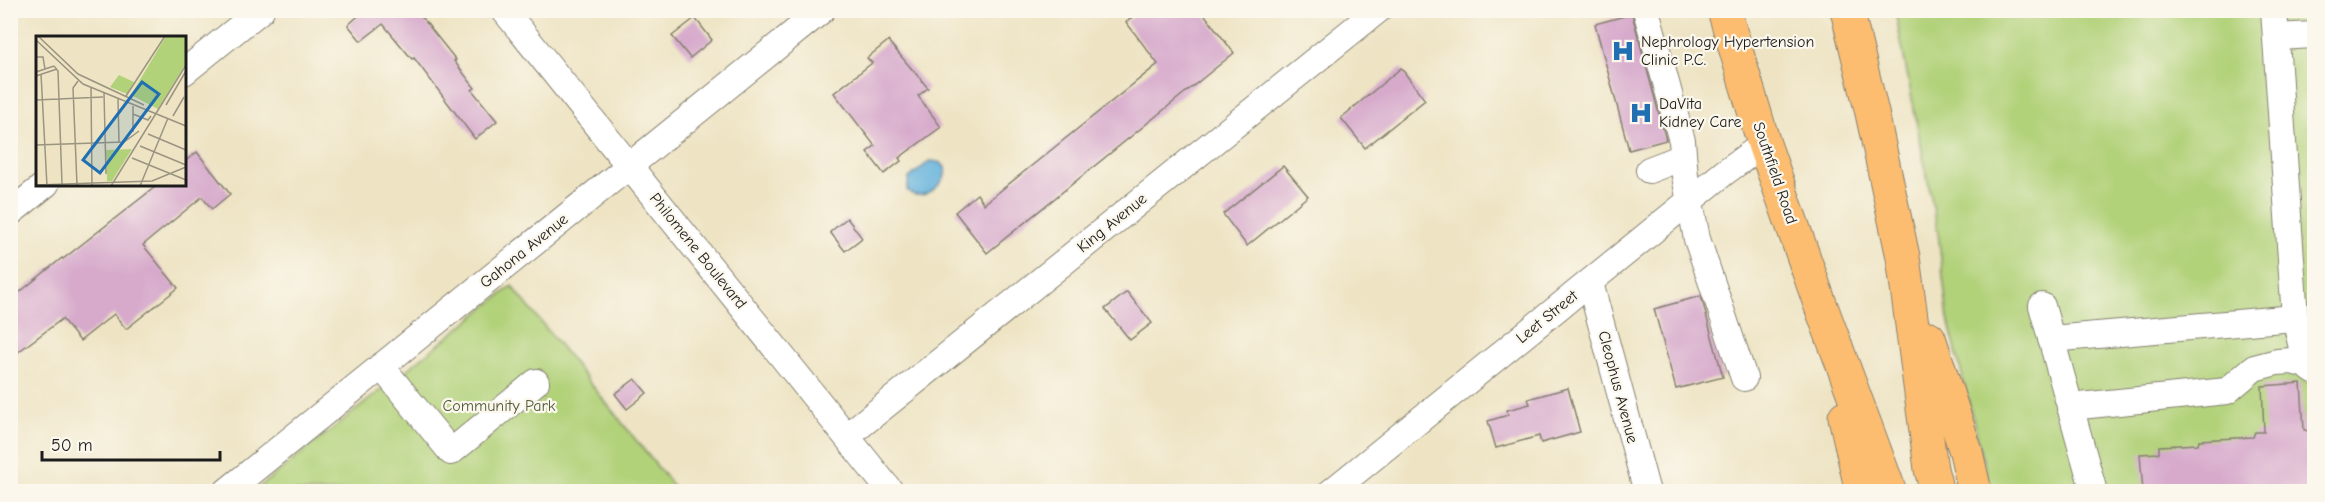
<svg xmlns="http://www.w3.org/2000/svg" width="2325" height="502" font-family="'Comic Neue',sans-serif">
<rect width="100%" height="100%" fill="#fbf7ec"/>
<filter id="ink" filterUnits="userSpaceOnUse"><feTurbulence type="fractalNoise" baseFrequency=".0167" numOctaves="2"/><feDisplacementMap in="SourceGraphic" scale="12" xChannelSelector="R" yChannelSelector="G"/><feConvolveMatrix kernelMatrix="1 2 1 2 8 2 1 2 1" color-interpolation-filters="sRGB"/></filter>
<filter id="wash" filterUnits="userSpaceOnUse"><feTurbulence type="fractalNoise" baseFrequency=".008" numOctaves="4" result="noise"/><feDisplacementMap in="SourceGraphic" scale="24" xChannelSelector="R" yChannelSelector="G"/><feGaussianBlur stdDeviation="1.35" result="paint"/><feColorMatrix in="noise" values="0 0 0 0 0 0 0 0 0 0 0 0 0 0 0 0 0 1.4 0 .05"/><feComposite in="paint" operator="in"/></filter>
<g filter="url(#wash)">
<rect width="100%" height="100%" fill="#eee4c4"/>
<g fill="#b2d27a" stroke="#67774b" stroke-width="1.5">
<polygon points="1895,11 2314,11 2314,491 1991,491 1948,319 1938,233"/>
<polygon points="512,286 677,491 253,492"/>
</g>
<path fill="#62b1dc" stroke="#3f667c" stroke-width="1.5" d="M 930,161 C 969,162 925,211 907,190 L 909,178 Z"/>
<g id="blocks">
<g fill="#d7aacc">
<polygon points="365,10 416,10 456,60 454,61 475,88 472,90 497,121 475,139 414,58 412,59 383,24 361,41 348,25"/>
<polygon points="1142,10 1201,10 1234,53 987,253 955,212 977,194 984,204 1158,64 1126,22"/>
<polygon points="1632,14 1666,140 1629,150 1595,24"/>
<polygon points="695,18 712,40 690,58 672,36"/>
<polygon points="888,41 928,88 918,96 941,127 899,158 901,161 884,174 867,152 875,146 834,93 872,63 867,58"/>
<polygon points="1401,68 1425,100 1365,148 1341,118"/>
<polygon points="197,152 230,194 212,209 202,197 143,245 178,288 126,329 114,314 80,341 62,319 10,358 10,300 62,258 63,259 159,184 184,184 184,162"/>
<polygon points="1283,166 1308,196 1247,246 1223,214"/>
<polygon points="847,218 862,238 845,251 830,232"/>
<polygon points="1127,292 1152,323 1130,340 1105,309"/>
<polygon points="1701,296 1723,377 1676,389 1654,309"/>
<polygon points="635,379 647,393 627,409 615,394"/>
<polygon points="2301,383 2304,430 2314,432 2314,492 2143,492 2140,454 2159,453 2159,446 2198,444 2199,440 2253,437 2255,432 2264,432 2262,386"/>
<polygon points="1568,388 1580,432 1541,443 1539,436 1496,448 1488,421 1508,415 1507,410 1530,404 1528,399"/>
</g>
</g>
</g>
<g filter="url(#ink)">
<use href="#blocks" fill-opacity="0" stroke="#858070" stroke-width="1.5"/>
<g fill="none" stroke-linecap="round" stroke-linejoin="round">
<g stroke="#858070" stroke-width="28">
<g id="minor">
<polyline points="504,10 891,492"/>
<polyline points="1646,10 1682,141 1685,176 1697,239 1744,378"/>
<polyline points="2274,10 2295,318 2306,365"/>
<polyline points="2277,37 2314,35"/>
<polyline points="184,72 261,10"/>
<polyline points="1649,170 1683,157"/>
<polyline points="10,213 46,184"/>
<polyline points="1590,283 1647,492"/>
<polyline points="2042,306 2094,492"/>
<polyline points="2051,339 2295,318"/>
<polyline points="381,366 451,452 536,382"/>
<polyline points="2070,407 2227,391 2254,368 2277,362 2292,361 2306,365 2314,371"/>
<polyline points="847,436 1378,10"/>
<polyline points="226,492 822,10"/>
<polyline points="1331,492 1725,172 1764,144"/>
</g>
</g>
<g stroke="#858070" stroke-width="35">
<g id="highway">
<polyline points="1724,10 1764,144 1819,301 1890,492"/>
<polyline points="1847,10 1872,113 1903,257 1931,469 1937,492"/>
<polyline points="1929,338 1966,452 1975,492"/>
<polyline points="1845,417 1862,492"/>
</g>
</g>
<use href="#minor" stroke="#fff" stroke-width="26"/>
<use href="#highway" stroke="#fcbd6f" stroke-width="33"/>
</g>
</g>
<defs>
<g id="hospital-bare" transform="scale(1.8)"><path d="M-5-5h3v3.5h4V-5h3V5h-3V1.5h-4V5h-3Z" fill="#1f6fb2" stroke="#fbf7ec" stroke-width="2.5" paint-order="stroke"/></g>
</defs>
<g fill-rule="evenodd">
<use href="#hospital-bare" x="1623" y="51"/>
<use href="#hospital-bare" x="1641" y="113"/>
</g>
<g text-anchor="middle" dominant-baseline="central" stroke-width="4.5" stroke-linejoin="round" paint-order="stroke">
<g font-size="16" fill="#1c1c1c" stroke="#fbf7ec" text-anchor="start">
<text x="1641" y="42">Nephrology Hypertension<tspan x="1641" dy="18">Clinic P.C.</tspan></text>
<text x="1659" y="104">DaVita<tspan x="1659" dy="18">Kidney Care</tspan></text>
</g>
<g font-size="16" fill="#1c1c1c" stroke="#fbf7ec">
<text transform="translate(1775 173) rotate(71)">Southfield Road</text>
<text transform="translate(1112 223) rotate(-39)">King Avenue</text>
<text transform="translate(524 251) rotate(-39)">Gahona Avenue</text>
<text transform="translate(698 251) rotate(51)">Philomene Boulevard</text>
<text transform="translate(1547 317) rotate(-39)">Leet Street</text>
<text transform="translate(1618 387) rotate(75)">Cleophus Avenue</text>
</g>
<g font-size="16" fill="#505c3d" stroke="#fbf7ec">
<text x="499" y="406">Community Park</text>
</g>
</g>
<g transform="translate(36 36)">
<rect width="150" height="150" fill="#eee4c4"/>
<path d="M 130,0 L 150,0 L 150,27 L 122,73 L 95,59 ZM 83,39 L 98,46 L 91,58 L 74,51 ZM 96,113 L 76,145 L 71,145 L 70,114 Z" fill="#b2d27a"/>
<path fill="none" stroke="#9a9481" stroke-width="1.5" d="M 2,0 L 42,38 L 108,69M 0,4 L 47,48 L 150,90M 0,21 L 7,21 L 9,33M 18,30 L 22,35 L 26,148M 0,36 L 18,30M 5,38 L 11,150M 0,40 L 21,33M 55,51 L 56,150M 68,57 L 70,138M 90,60 L 129,0M 82,63 L 83,106M 0,64 L 67,61M 130,69 L 150,35M 97,70 L 97,96M 97,78 L 112,84 L 115,80M 137,80 L 148,61M 112,98 L 150,114M 0,109 L 88,106 L 103,95M 104,110 L 150,129M 96,122 L 150,144M 0,149 L 116,145 L 150,131M 41,149 L 37,52 L 42,45M 75,150 L 150,29M 104,150 L 132,82"/>
<path fill="#1f6fb2" fill-opacity="0.15" stroke="#1f6fb2" stroke-width="3" d="M 106,46 L 123,58 L 64,137 L 47,124 Z"/>
<rect width="150" height="150" fill="none" stroke="#1c1c1c" stroke-width="3"/>
</g>
<rect width="2325" height="502" fill="none" stroke="#fbf7ec" stroke-width="36"/>
<path d="M42 451v9h178v-9" fill="none" stroke="#1c1c1c" stroke-width="3"/>
<text x="51" y="451" font-size="18" fill="#1c1c1c" stroke="#fbf7ec" stroke-width="4.5" paint-order="stroke">50 m</text>
</svg>
